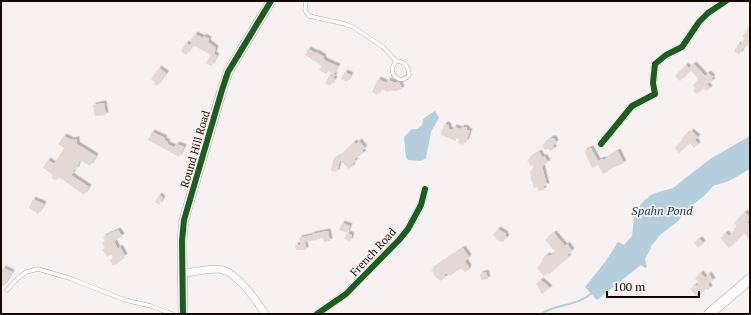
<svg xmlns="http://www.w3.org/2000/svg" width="751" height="315" font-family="'PT Serif',serif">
<defs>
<filter id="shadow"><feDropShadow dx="2.5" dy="-2.5" stdDeviation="0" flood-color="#0004"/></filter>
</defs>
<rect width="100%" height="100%" fill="#f7f2f1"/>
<g fill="#b4cede">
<path d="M 435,111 L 439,118 L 431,132 L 426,158 L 421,161 L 408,160 L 406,157 L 404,137 L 412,129 L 417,129 C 425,124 421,123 424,118 Z"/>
<polygon points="750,136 750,169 729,181 713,186 705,195 690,207 678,221 660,235 654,243 651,246 651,248 645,259 647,267 645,268 641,265 597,300 585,287 605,262 615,247 617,243 619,242 624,245 632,236 634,218 636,212 641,204 646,199 651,195 658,192 673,188 710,159"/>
</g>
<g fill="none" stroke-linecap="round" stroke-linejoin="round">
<path stroke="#b4cede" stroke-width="2" d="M 541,314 C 557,303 577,307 593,292"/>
</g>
<g fill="#e3d8d5" filter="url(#shadow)">
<polygon points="750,25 750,42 748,43 750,45 747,44 745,48 743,47 740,54 738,54 734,51 738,44 740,45 741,44 744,38 742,37"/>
<polygon points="195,34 203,38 204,36 209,39 208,42 216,48 214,54 217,56 211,66 206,63 211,55 193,45 186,55 181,51 186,43 190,45 192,42 190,41"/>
<polygon points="308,49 316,53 316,52 324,57 323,58 326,61 338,66 333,74 335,75 333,78 335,79 330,86 325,83 329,76 331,77 333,74 328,71 326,74 319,70 322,66 305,55"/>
<polygon points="694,64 705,76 708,73 713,77 711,78 713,81 707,84 710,88 706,91 703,88 697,94 693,91 695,88 693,85 699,80 691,70 680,81 675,76 686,65 689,68"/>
<polygon points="159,68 166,73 166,74 157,86 154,84 155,82 151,79"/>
<polygon points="345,72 351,75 347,82 341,79"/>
<polygon points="378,79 387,83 388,80 395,83 399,81 402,89 396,91 389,91 388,92 381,89 377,95 372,92"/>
<polygon points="104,103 106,115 95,116 93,105"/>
<polygon points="446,124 449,126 449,129 453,130 454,127 461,129 462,127 467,128 467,130 470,131 466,142 464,142 463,145 458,143 459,139 456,138 456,141 441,135 442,130 444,125"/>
<polygon points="691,131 698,137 695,140 698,144 694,148 690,143 679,153 675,148 680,143 680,142 683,139 682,138 688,133 689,134"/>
<polygon points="152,132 165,138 164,140 168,142 167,144 174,147 177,144 184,147 179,157 148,140"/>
<polygon points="64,136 72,140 75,139 77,139 77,144 80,146 96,156 90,166 80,160 76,170 74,169 73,173 71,175 89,187 84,195 59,177 57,180 55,180 52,179 52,174 43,168 48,160 54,164 64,148 58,144"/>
<polygon points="551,138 554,138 556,142 553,146 554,149 550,151 549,149 545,150 542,145"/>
<polygon points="359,141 365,148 362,151 364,153 354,159 356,161 352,164 353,166 349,169 340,160 337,172 331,171 333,160 340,156 354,142 356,144"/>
<polygon points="591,148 598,161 602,159 604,160 618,151 624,163 608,170 609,171 603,174 598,165 592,168 584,151"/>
<polygon points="539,152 543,158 544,156 548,162 542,166 547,186 543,186 544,190 538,191 538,187 534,188 532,181 531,181 530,171 534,170 533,165 531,166 527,160"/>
<polygon points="159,195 163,198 159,205 155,202"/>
<polygon points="33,199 44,204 38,214 29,208"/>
<polygon points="745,212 750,217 750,220 747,222 750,225 750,238 749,239 744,233 729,248 720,238 726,233 729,236 735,230 733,229 737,226 734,223"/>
<polygon points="342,223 350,226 347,233 339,230"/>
<polygon points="498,229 506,234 505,235 507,237 503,242 498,241 493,235"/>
<polygon points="118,230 122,236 114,241 118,249 120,247 125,256 121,259 122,260 113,266 110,260 113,258 111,254 107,257 102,249 105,248 102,243 105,241 103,237"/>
<polygon points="328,231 330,241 324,242 323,238 317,239 317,240 305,242 306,250 296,250 295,245 301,245 299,238 312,235 312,234"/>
<polygon points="347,233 352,235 350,241 344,239"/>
<polygon points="554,233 565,246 567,244 572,251 567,255 569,257 549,274 548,273 544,276 537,268 542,262 542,259 547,255 550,256 555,253 555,251 545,240"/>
<polygon points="700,239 703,243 698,248 694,243"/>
<polygon points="463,248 469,257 465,261 469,267 468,270 466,272 463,271 462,269 458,270 450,276 447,273 444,275 446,277 440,281 438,278 437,279 431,270"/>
<polygon points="3,268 12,272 4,286 1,285 1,272"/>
<polygon points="486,272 488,279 481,280 480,274"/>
<polygon points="701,273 705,278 709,274 713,280 708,284 710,288 708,290 706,289 697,297 690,289 695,285 696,286 699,283 695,278"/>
<polygon points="541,280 550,288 542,294 536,284"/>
</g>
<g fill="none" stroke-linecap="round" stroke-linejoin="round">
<g stroke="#b0a7a4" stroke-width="4.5">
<g id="service">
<path d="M 306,1 L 305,10 L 309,16 L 345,24 L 353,27 L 383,47 L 396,61 C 404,61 409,67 409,75 C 402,84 392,78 392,68 L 396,61"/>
<polyline points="7,290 18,278 26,272 38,269 69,278 125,300 151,306 172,314"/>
</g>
</g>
<g stroke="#b0a7a4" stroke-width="8">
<g id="minor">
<polyline points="601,144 632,106 655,94 653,83 655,64 666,55 682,47 699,22 708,13 726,1"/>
<path d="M 183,273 C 194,272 207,269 218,269 C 236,270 256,300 265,314"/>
<polyline points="317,314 346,294 399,240 408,229 421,205 425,189"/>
</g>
</g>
<g stroke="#b0a7a4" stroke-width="10">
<polyline id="tertiary" points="183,314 182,241 184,220 222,90 228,72 271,1"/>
</g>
<g stroke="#b0a7a4" stroke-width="11">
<polyline id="secondary" points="709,314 750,279"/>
</g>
<use href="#service" stroke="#fefdfd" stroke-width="3.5"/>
<use href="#minor" stroke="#fefdfd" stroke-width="7"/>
<use href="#tertiary" stroke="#fefdfd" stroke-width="9"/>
<use href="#secondary" stroke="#fefdfd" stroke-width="10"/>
<g stroke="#faf1ee" stroke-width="8">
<g id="cycleway">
<polyline points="601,144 632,106 655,94 653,83 655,64 666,55 682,47 699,22 708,13 726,1"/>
<polyline points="183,314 182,241 184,220 222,90 228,72 271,1"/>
<polyline points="317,314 346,294 399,240 408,229 421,205 425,189"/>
</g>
</g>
<use href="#cycleway" stroke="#1b5e20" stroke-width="6"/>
</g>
<g text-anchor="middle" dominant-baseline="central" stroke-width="3.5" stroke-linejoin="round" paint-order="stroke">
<g font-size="11" fill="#150805" stroke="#faf1ee">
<text transform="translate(195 149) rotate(-74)">Round Hill Road</text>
<text transform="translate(373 252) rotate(-47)">French Road</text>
</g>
<g font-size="12" font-style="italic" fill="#093c55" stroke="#faf1ee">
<text x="662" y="210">Spahn Pond</text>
</g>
</g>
<rect width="751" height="315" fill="none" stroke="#150805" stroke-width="4"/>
<path d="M607 291v6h92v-6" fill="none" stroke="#150805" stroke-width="2"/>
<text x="613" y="291" font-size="12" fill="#150805" stroke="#faf1ee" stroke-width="3" paint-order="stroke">100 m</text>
</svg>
